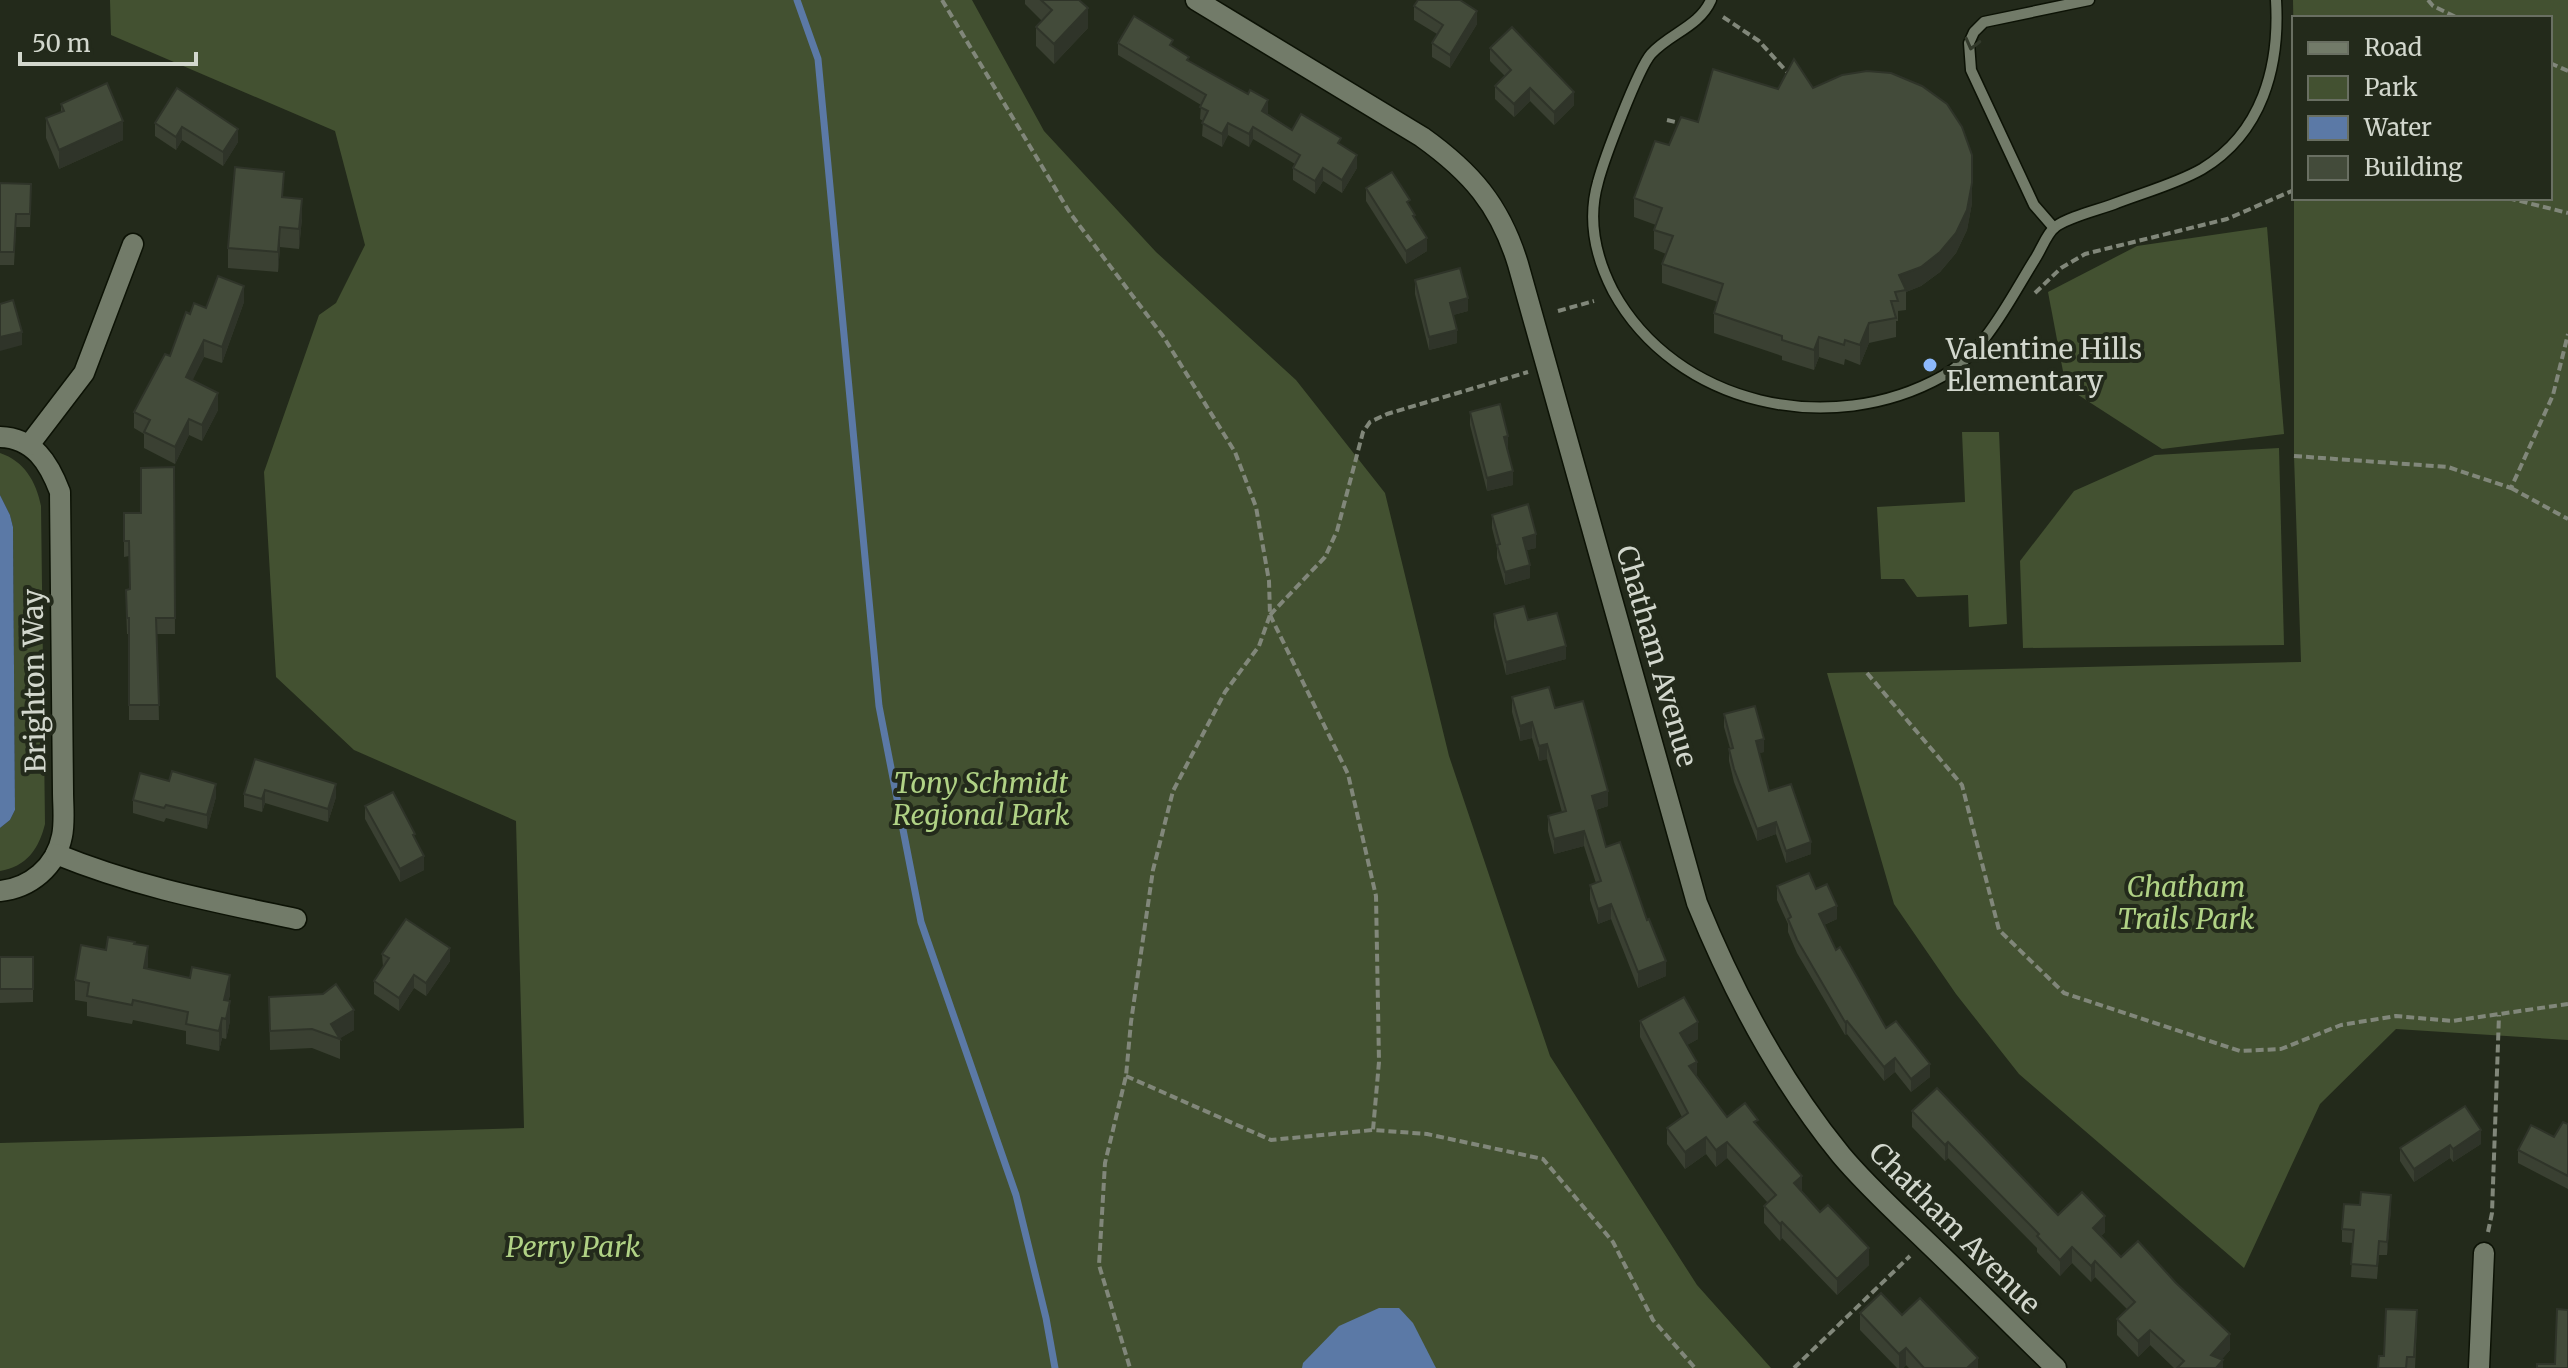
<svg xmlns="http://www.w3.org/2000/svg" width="2568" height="1368" font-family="Merriweather,serif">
<rect width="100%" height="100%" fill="#232a1b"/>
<g fill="#435131">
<polygon points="110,0 972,0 1044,131 1156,252 1296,380 1385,493 1449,756 1550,1056 1697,1285 1771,1368 0,1368 0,1143 524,1128 516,821 354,750 276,677 264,472 319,315 336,303 365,245 335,131 111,35"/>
<polygon points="2293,0 2568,0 2568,1040 2396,1029 2320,1104 2244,1268 2019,1074 1956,994 1894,904 1827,673 2301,662 2294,456 2294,196 2550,198 2550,18 2294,18 2294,61"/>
<polygon points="2267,227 2284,434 2162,449 2066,387 2048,292 2137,246"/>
<polygon points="1962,432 1999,432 2007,624 1969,627 1968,595 1917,597 1904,579 1881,579 1877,507 1965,502"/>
<polygon points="2279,448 2284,645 2023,648 2020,561 2074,491 2155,455"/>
<path d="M 0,453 C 24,461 36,481 41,506 L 45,824 C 39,849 26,867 0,871 L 0,828 L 10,820 L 15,810 L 13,527 L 10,515 L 0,495 Z"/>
</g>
<g fill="#5b79a6">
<polygon points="0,495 10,515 13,527 15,810 10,820 0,828"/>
<polygon points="1379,1308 1399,1308 1413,1323 1436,1368 1302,1368 1303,1363 1339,1326"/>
</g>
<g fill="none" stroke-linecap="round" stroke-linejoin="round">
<polyline stroke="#5b79a6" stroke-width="7" points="797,0 818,59 879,706 921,922 1016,1195 1046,1318 1055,1368"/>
<g stroke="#0c1205" stroke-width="13">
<g id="lane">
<path d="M 1711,0 C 1699,27 1670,33 1651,54 C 1638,69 1604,159 1598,182 C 1587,220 1595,256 1613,291 C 1676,406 1831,439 1943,376 C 1985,352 2010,299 2035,259 C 2041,250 2047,233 2055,227 C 2068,217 2098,210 2114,204 C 2142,193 2176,184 2202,169 C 2262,133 2280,67 2276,0"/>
<polyline points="2054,228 2034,205 1971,70 1969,43 1974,32 1984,22 2089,0"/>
</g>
</g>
<g stroke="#0c1205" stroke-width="23">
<g id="street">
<path d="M 1196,0 L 1422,137 C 1471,172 1500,205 1518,264 L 1697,903 C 1734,994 1779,1079 1841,1155 C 1867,1186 1897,1213 1926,1241 C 1970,1283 2013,1326 2056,1368"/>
<path d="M 0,437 C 34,438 49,463 60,492 L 63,792 C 63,806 65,822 62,836 C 56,867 30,888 0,891"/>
<polyline points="29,445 84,373 133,244"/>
<path d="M 56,854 C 137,887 211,901 296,919"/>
<polyline points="2479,1368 2484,1253"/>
</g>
</g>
<g stroke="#81877a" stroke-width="4" stroke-dasharray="8 4" stroke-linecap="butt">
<polyline points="942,0 1070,213 1163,336 1235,452 1256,507 1269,581 1270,615 1259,646 1225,692 1173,791 1153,870 1131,1022 1126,1076 1105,1163 1099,1265 1130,1368"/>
<polyline points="2428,0 2433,6 2458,18"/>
<polyline points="1723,17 1759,41 1787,72"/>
<polyline points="2550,63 2568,71"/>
<polyline points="1667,120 1684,124"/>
<polyline points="2508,198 2568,213"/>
<polyline points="2035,293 2061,268 2085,254 2227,219 2294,190"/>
<polyline points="1558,311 1594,301"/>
<polyline points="2294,456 2448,467 2511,488 2553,395 2568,334"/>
<polyline points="2511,488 2568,519"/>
<polyline points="1270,615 1348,774 1376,896 1379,1062 1373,1130 1427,1134 1543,1159 1613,1242 1653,1320 1695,1368"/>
<polyline points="1270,615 1325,557 1337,531 1363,432 1370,422 1387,414 1528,372"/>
<polyline points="1867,673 1962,785 1999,930 2064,993 2240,1051 2281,1049 2341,1025 2396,1016 2452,1021 2568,1004"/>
<polyline points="1126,1076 1271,1140 1373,1130"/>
<polyline points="2488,1232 2492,1213 2499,1015"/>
<polyline points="1794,1368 1910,1256"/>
</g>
<use href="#lane" stroke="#727b69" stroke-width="10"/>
<use href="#street" stroke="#727b69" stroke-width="20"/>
</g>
<g fill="#3a4032">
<polygon points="1025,0 1079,0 1088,28 1054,64 1036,46 1036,27 1042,21 1025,4"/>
<polygon points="1414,6 1477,24 1450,68 1432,57 1432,43 1437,34 1414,20"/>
<polygon points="1118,43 1173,47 1189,61 1292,130 1341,145 1357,168 1342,193 1323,181 1315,194 1293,180 1293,168 1295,164 1253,139 1249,147 1228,135 1222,147 1202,136 1203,121 1200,119 1201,105 1118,55"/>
<polygon points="1490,48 1574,105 1554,125 1530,101 1514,117 1495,99 1495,86 1505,76 1490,61"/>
<polygon points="177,88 238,142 223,166 182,140 176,150 155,136 155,123"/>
<polygon points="1813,88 1972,203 1967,230 1956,253 1940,272 1921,286 1906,292 1906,310 1898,311 1898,321 1896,321 1896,337 1869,343 1860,365 1845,359 1844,365 1819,357 1814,370 1782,360 1782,356 1714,333 1714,313 1718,302 1662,283 1662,264 1666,254 1654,249 1654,230 1656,225 1634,217 1634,198 1669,145 1698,122 1778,89"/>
<polygon points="61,104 123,140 59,169 46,138 46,118 61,112"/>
<polygon points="0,183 31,197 30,227 16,227 14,265 0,265"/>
<polygon points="1366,188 1410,207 1427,251 1406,264 1366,201"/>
<polygon points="284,197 302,218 299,249 280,247 278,272 228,268 228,248"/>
<polygon points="1415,280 1468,311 1453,315 1457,343 1429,350 1415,294"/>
<polygon points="244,302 222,363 204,357 192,380 218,410 202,441 189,435 175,464 144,448 144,434 134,428 134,412 170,356 190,314 206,308"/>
<polygon points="1470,412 1508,449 1513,485 1487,491 1470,425"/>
<polygon points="174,467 175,634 157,634 159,720 129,720 129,634 127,634 126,605 129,589 129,556 124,557 124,513 141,513"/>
<polygon points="1492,515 1536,548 1527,550 1530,578 1505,585 1497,558 1497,548 1492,528"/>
<polygon points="1494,614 1528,620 1566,659 1506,675 1494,627"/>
<polygon points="1512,697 1555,708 1608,806 1596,810 1606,847 1666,976 1638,988 1611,919 1598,924 1590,900 1590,885 1596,883 1584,846 1554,854 1548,831 1548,816 1562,812 1547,759 1539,761 1532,738 1520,741 1512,712"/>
<polygon points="1724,714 1764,752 1759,753 1769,791 1811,854 1786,863 1776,834 1757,841 1734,782 1729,761 1729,749 1730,748 1724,727"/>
<polygon points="255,759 336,797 328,822 265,803 262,812 244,807 244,794"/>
<polygon points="216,797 207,829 166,818 164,822 133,813 133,800"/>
<polygon points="365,806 415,839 424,870 400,882 365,819"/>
<polygon points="1777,886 1816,889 1837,919 1824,925 1836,950 1886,1028 1930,1077 1911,1092 1895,1072 1884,1081 1847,1034 1845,1035 1797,953 1788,932 1788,924 1777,900"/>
<polygon points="135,944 148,966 147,969 230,995 228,1001 230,1021 226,1039 222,1038 219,1051 186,1044 186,1031 133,1020 132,1024 87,1016 87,1002 75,1000 75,980 106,950"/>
<polygon points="382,954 450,961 426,996 414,988 399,1011 374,994 374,981 383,967"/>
<polygon points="0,957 33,957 33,1002 0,1003"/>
<polygon points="269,997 354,1030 340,1038 340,1059 312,1048 270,1050"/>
<polygon points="1640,1021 1698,1039 1687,1045 1697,1076 1727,1117 1758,1127 1802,1192 1869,1265 1837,1295 1782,1238 1780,1241 1764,1223 1764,1206 1768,1203 1727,1158 1716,1167 1706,1154 1685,1169 1667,1144 1667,1128 1682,1117 1640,1037"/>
<polygon points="1912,1111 2058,1215 2105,1232 2101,1236 2121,1257 2230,1350 2222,1359 2223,1368 2174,1368 2150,1345 2138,1357 2117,1335 2117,1319 2127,1309 2095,1277 2091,1282 2072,1263 2060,1276 2037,1252 2037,1248 1948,1158 1945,1161 1912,1127"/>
<polygon points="2568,1124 2568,1189 2518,1163 2518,1150 2554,1137"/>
<polygon points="2481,1144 2453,1162 2450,1158 2414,1182 2400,1161 2400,1148"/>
<polygon points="2391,1208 2387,1255 2379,1255 2377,1279 2351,1277 2353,1243 2342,1242 2342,1229"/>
<polygon points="1860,1313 1902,1315 1978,1368 1909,1368 1906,1365 1903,1368 1897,1368 1860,1330"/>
<polygon points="2417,1324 2415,1368 2378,1368 2384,1356"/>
</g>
<g fill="#2f3429">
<polygon points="1088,8 1088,28 1054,64 1054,44"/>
<polygon points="1477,11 1477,24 1450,68 1450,55"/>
<polygon points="1530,88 1530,101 1514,117 1514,104"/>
<polygon points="1574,92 1574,105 1554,125 1554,112"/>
<polygon points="1268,100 1268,113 1262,124 1262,111"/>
<polygon points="123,121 123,140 59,169 59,150"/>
<polygon points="1228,123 1228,135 1222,147 1222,134"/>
<polygon points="182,127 182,140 176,150 176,137"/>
<polygon points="1253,127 1253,139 1249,147 1249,134"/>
<polygon points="238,129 238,142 223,166 223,152"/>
<polygon points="1357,155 1357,168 1342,193 1342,180"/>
<polygon points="1323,168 1323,181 1315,194 1315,181"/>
<polygon points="1972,183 1972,203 1967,230 1956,253 1940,272 1921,286 1906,292 1899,275"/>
<polygon points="302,199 302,218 299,249 299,229"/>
<polygon points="280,227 280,247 278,272 278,252"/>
<polygon points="1427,238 1427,251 1406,264 1406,251"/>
<polygon points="244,286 244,302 222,363 222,347"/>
<polygon points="1468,298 1468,311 1450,316 1450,303"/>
<polygon points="1869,323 1869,343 1860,365 1860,345"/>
<polygon points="1457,330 1457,343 1429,350 1429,337"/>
<polygon points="22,332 22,345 0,351 0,337"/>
<polygon points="1819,337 1819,357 1814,370 1814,350"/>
<polygon points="204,340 204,357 186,394 186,377"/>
<polygon points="218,393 218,410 202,441 202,425"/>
<polygon points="189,419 189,435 175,464 175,447"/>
<polygon points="1508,436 1508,449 1504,451 1504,437"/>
<polygon points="1513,471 1513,485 1487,491 1487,478"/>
<polygon points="1536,534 1536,548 1523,551 1523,538"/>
<polygon points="1530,565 1530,578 1505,585 1505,572"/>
<polygon points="1566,646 1566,659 1506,675 1506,662"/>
<polygon points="1532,722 1532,738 1520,741 1520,726"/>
<polygon points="1764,739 1764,752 1756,754 1756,741"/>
<polygon points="1547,744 1547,759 1539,761 1539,746"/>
<polygon points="216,784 216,797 207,829 207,815"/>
<polygon points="336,784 336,797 328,822 328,809"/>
<polygon points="265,790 265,803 262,812 262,799"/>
<polygon points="1608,791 1608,806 1592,811 1592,796"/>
<polygon points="1776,822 1776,834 1757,841 1757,829"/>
<polygon points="1584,831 1584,846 1554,854 1554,839"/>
<polygon points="1811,842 1811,854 1786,863 1786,851"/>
<polygon points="424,856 424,870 400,882 400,869"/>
<polygon points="1611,904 1611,919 1598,924 1598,909"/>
<polygon points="1837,906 1837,919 1819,927 1819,914"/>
<polygon points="148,946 148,966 144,988 144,968"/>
<polygon points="450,948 450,961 426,996 426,983"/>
<polygon points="1666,961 1666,976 1638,988 1638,972"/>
<polygon points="230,975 230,995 224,1020 224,1000"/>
<polygon points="414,975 414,988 399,1011 399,998"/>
<polygon points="230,1001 230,1021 226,1039 226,1019"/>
<polygon points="354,1010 354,1030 339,1039 331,1024"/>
<polygon points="222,1018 222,1038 219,1051 219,1031"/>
<polygon points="1847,1021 1847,1034 1845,1035 1845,1022"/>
<polygon points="1698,1022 1698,1039 1680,1049 1680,1033"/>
<polygon points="1895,1058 1895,1072 1884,1081 1884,1067"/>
<polygon points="1697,1062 1697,1078 1689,1066"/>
<polygon points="1930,1064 1930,1077 1911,1092 1911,1079"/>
<polygon points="2481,1130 2481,1144 2453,1162 2453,1149"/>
<polygon points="1706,1137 1706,1154 1685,1169 1685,1152"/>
<polygon points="1727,1142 1727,1158 1716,1167 1716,1150"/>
<polygon points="1948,1142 1948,1158 1945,1161 1945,1145"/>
<polygon points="2450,1145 2450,1158 2414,1182 2414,1169"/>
<polygon points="1802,1176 1802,1192 1794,1183"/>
<polygon points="2391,1195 2391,1208 2387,1255 2387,1242"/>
<polygon points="2105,1216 2105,1232 2093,1244 2093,1228"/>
<polygon points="1782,1222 1782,1238 1780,1241 1780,1224"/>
<polygon points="2072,1247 2072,1263 2060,1276 2060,1260"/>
<polygon points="1869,1248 1869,1265 1837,1295 1837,1279"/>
<polygon points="2095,1261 2095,1277 2091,1282 2091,1266"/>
<polygon points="2150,1330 2150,1345 2138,1357 2138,1341"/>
<polygon points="2230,1334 2230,1350 2214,1368 2211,1355"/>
<polygon points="1906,1348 1906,1365 1903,1368 1899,1368 1899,1354"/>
<polygon points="1978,1358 1978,1368 1967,1368"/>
<polygon points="2223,1360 2223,1368 2216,1368"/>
</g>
<g fill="#434b3a" stroke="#2f3429" stroke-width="2">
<polygon points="1041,0 1079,0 1088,8 1054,44 1036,27 1052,10"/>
<polygon points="1418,0 1460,0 1477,11 1450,55 1432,43 1443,25 1414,6"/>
<polygon points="1134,16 1173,40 1170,45 1189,57 1187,60 1248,94 1250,90 1268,100 1262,111 1292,130 1301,114 1341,138 1338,143 1357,155 1342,180 1323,168 1315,181 1293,168 1300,155 1253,127 1249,134 1228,123 1222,134 1202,123 1208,111 1200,107 1206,95 1118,43"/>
<polygon points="1512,27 1574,92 1554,112 1530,88 1514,104 1495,86 1511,70 1490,48"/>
<polygon points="1794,59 1813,88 1842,75 1867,71 1891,73 1922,86 1947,104 1962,127 1972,155 1972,183 1967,210 1956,233 1940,252 1921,267 1899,275 1906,290 1895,292 1898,301 1891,301 1896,318 1869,323 1860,345 1845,340 1844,345 1819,337 1814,350 1782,340 1782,336 1714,313 1723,284 1662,264 1673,236 1654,230 1662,208 1634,198 1655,141 1669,145 1681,117 1698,122 1713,69 1778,89"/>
<polygon points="107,83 123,121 59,150 46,118 64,111 61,104"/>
<polygon points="177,88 238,129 223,152 182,127 176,137 155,123"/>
<polygon points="235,167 284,172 282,197 302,199 299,229 280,227 278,252 228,248"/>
<polygon points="1392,172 1410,200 1407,202 1415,215 1413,216 1427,238 1406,251 1366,188"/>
<polygon points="0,183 31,184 30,214 16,214 14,252 0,252"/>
<polygon points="1460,268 1468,298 1450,303 1457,330 1429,337 1415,280"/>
<polygon points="218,276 244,286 222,347 204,340 186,377 218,393 202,425 189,419 175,447 144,432 150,420 134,412 165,354 170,356 186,312 190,314 194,303 206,308"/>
<polygon points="13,300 22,332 0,337 0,304"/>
<polygon points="1500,404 1508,436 1504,437 1513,471 1487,478 1470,412"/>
<polygon points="174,467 175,618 156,618 159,705 129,705 129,618 127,618 126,590 130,589 129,541 124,541 124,513 141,513 141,468"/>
<polygon points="1528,504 1536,534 1523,538 1530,565 1505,572 1497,545 1500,544 1492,515"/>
<polygon points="1524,606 1528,620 1557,613 1566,646 1506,662 1494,614"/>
<polygon points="1549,687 1555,708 1583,701 1608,791 1592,796 1606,847 1620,842 1647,920 1649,919 1666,961 1638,972 1611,904 1598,909 1590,885 1601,881 1584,831 1554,839 1548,816 1566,811 1547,744 1539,746 1532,722 1520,726 1512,697"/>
<polygon points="1755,706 1764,739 1756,741 1769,791 1791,784 1811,842 1786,851 1776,822 1757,829 1734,769 1729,749 1733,748 1724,714"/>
<polygon points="255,759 336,784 328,809 265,790 262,799 244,794"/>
<polygon points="172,771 216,784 207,815 166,805 164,808 133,800 140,773 169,781"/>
<polygon points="393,792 415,834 413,835 424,856 400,869 365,806"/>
<polygon points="1809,873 1816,889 1827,884 1837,906 1819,914 1836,950 1840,947 1886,1028 1896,1021 1930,1064 1911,1079 1895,1058 1884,1067 1847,1021 1845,1022 1797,940 1788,919 1791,917 1777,886"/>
<polygon points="406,919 450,948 426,983 414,975 399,998 374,981 389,958 382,954"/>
<polygon points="108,937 135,942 134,944 148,946 144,968 190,978 192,967 230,975 224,1000 230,1001 226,1019 222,1018 219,1031 186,1024 188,1012 133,1000 132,1005 87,996 89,983 75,980 81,945 106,950"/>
<rect x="0" y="957" width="33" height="32"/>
<polygon points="336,984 354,1010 331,1024 340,1039 312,1029 270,1031 269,997 323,994"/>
<polygon points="1684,997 1698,1022 1680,1033 1697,1062 1689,1066 1727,1117 1745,1103 1758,1120 1754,1122 1802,1176 1794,1183 1820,1212 1828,1205 1869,1248 1837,1279 1782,1222 1780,1224 1764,1206 1776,1195 1727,1142 1716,1150 1706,1137 1685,1152 1667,1128 1688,1113 1640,1021"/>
<polygon points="1937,1088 2058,1215 2082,1192 2105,1216 2093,1228 2121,1257 2138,1241 2176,1283 2230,1334 2211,1355 2223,1360 2216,1368 2177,1368 2184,1361 2150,1330 2138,1341 2117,1319 2135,1302 2095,1261 2091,1266 2072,1247 2060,1260 2037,1236 2039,1234 1948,1142 1945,1145 1912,1111"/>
<polygon points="2465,1106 2481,1130 2453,1149 2450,1145 2414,1169 2400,1148"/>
<polygon points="2563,1122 2568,1124 2568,1176 2518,1150 2531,1125 2554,1137"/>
<polygon points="2361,1192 2391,1195 2387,1242 2379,1241 2377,1266 2351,1264 2354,1230 2342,1229 2344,1204 2360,1205"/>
<polygon points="1881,1293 1902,1315 1920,1298 1978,1358 1967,1368 1924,1368 1906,1348 1899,1354 1860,1313"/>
<polygon points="2386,1309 2417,1310 2414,1357 2407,1357 2406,1368 2378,1368 2379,1356 2384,1356"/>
<polygon points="2557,1309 2568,1310 2568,1368 2537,1368 2537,1364 2555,1364"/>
</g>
<defs><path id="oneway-chevron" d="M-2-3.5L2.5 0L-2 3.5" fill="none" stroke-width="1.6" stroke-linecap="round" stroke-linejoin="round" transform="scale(2)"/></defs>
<use stroke="#333a2b" href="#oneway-chevron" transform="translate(1972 44) rotate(104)"/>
<circle fill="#8db9fc" stroke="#232a1b" stroke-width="3" cx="1930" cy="365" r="8"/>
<g text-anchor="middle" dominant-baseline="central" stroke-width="8" stroke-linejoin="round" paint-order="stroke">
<g font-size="28" fill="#d2d7cd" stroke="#232a1b" text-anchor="start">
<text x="1946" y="349">Valentine Hills<tspan x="1946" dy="32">Elementary</tspan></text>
</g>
<g font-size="28" fill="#d2d7cd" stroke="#232a1b">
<text transform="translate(1657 656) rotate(74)">Chatham Avenue</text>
<text transform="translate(34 681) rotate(-91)">Brighton Way</text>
<text transform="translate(1955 1228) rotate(45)">Chatham Avenue</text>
</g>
<g font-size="28" font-style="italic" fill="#b0d285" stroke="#232a1b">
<text x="981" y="783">Tony Schmidt<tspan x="981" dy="32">Regional Park</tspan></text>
<text x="2186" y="887">Chatham<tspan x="2186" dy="32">Trails Park</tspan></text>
<text x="573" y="1247">Perry Park</text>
</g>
</g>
<rect x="2292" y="16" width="260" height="184" fill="#232a1b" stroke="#696f62" stroke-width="2"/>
<rect x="2308" y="42" width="40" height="12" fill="#727b69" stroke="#696f62" stroke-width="2"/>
<text x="2364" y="56" font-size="24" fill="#d2d7cd">Road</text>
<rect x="2308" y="76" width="40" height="24" fill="#435131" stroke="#696f62" stroke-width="2"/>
<text x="2364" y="96" font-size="24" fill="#d2d7cd">Park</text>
<rect x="2308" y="116" width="40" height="24" fill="#5b79a6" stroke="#696f62" stroke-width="2"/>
<text x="2364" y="136" font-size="24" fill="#d2d7cd">Water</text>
<rect x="2308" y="156" width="40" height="24" fill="#434b3a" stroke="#696f62" stroke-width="2"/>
<text x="2364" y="176" font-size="24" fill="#d2d7cd">Building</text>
<path d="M20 52v12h176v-12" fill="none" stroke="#d2d7cd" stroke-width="4"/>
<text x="32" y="52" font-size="24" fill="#d2d7cd" stroke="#232a1b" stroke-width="6" paint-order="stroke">50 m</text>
</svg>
